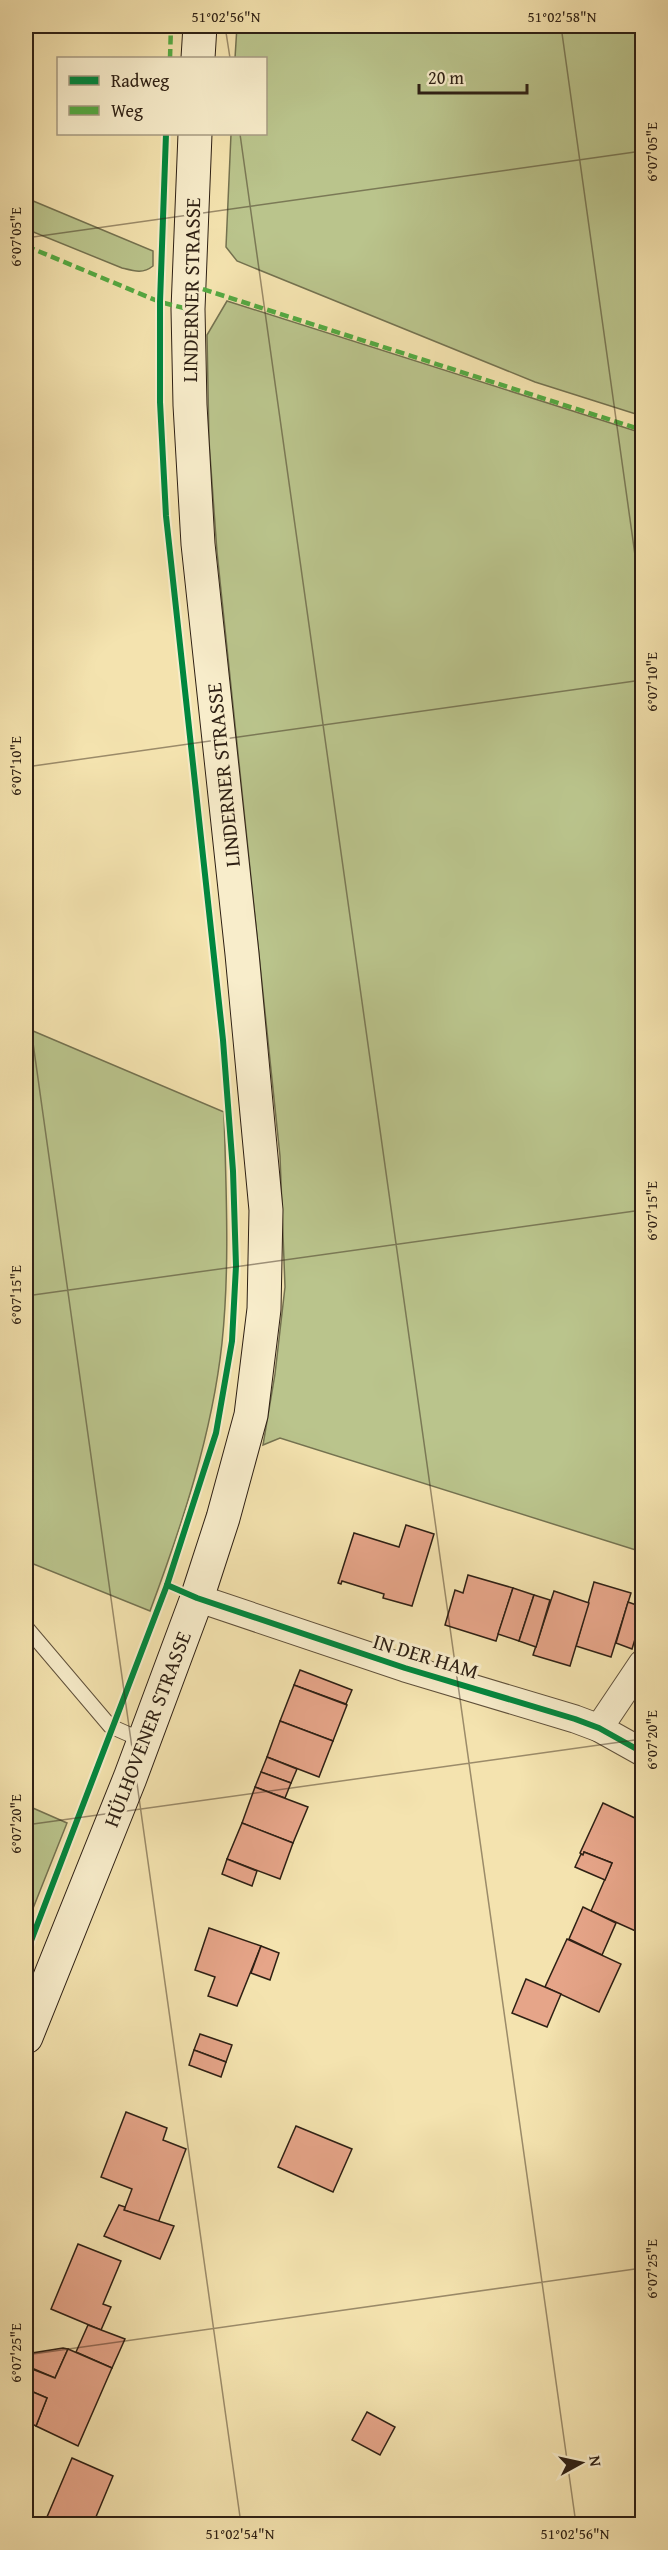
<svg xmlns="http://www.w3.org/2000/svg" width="668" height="2550" font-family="'Gentium Book Plus',serif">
<rect width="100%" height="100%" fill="#f4e3af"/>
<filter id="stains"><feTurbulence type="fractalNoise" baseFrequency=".00333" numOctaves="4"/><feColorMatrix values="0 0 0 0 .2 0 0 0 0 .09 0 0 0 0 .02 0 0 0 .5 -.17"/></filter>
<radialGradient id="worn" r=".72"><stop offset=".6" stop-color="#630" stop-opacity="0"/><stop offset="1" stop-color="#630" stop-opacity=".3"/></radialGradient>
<g fill="#bac48c" stroke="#747250" stroke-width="1.5">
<polygon points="237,26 642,26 642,416 535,382 237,261 226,247 231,134 266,134 266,58 235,58"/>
<path d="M 26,198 L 153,251 L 153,266 C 143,274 134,271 122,268 L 26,229 Z"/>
<polygon points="227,301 642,433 642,1552 280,1438 263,1445 275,1374 285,1287 280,1156 217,552 209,441 207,335"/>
<path d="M 26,1028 L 224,1112 C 226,1189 230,1267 222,1343 C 212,1435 182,1525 150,1611 L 26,1561 Z"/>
<polygon points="26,1805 67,1823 26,1926"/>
</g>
<g fill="#e6a589" stroke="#2e2014" stroke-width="1.5">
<polygon points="406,1525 434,1534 412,1606 383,1598 384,1594 342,1581 341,1584 338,1583 354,1533 399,1547"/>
<polygon points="468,1575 513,1588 496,1641 445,1625 455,1590 463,1593"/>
<polygon points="594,1582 631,1593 611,1657 576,1646"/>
<polygon points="513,1588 534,1595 519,1641 498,1634"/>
<polygon points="554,1591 589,1603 570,1666 533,1655"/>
<polygon points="534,1595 550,1600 536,1647 519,1641"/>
<polygon points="628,1602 642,1607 642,1616 632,1649 616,1643"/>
<polygon points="300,1670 352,1690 346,1704 294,1685"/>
<polygon points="294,1685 347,1705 333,1741 280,1721"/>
<polygon points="280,1721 333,1741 319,1777 267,1757"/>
<polygon points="267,1757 297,1769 291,1783 261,1772"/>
<polygon points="261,1772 291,1783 285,1798 255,1787"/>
<polygon points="255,1787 308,1807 293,1843 242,1823"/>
<polygon points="603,1803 637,1819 636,1822 642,1825 642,1927 640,1933 591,1911 612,1863 584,1852 583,1855 580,1853"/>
<polygon points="242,1823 293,1843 280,1879 227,1859"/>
<polygon points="584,1852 612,1863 605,1880 575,1867 581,1854 583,1855"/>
<polygon points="227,1859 257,1871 252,1886 222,1874"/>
<polygon points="583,1907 616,1923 602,1955 569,1939"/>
<polygon points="209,1928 261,1946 237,2006 208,1996 215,1977 195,1970"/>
<polygon points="567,1939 621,1964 599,2012 545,1987"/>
<polygon points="261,1946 279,1953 270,1980 251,1973"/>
<polygon points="526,1979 561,1994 547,2027 512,2013"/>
<polygon points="200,2034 232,2045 226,2062 194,2050"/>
<polygon points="194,2050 226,2062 221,2077 189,2065"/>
<polygon points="126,2112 167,2128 163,2140 186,2149 158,2223 124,2210 132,2189 101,2177"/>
<polygon points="296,2126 352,2149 333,2192 278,2167"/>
<polygon points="119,2205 125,2207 124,2210 174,2226 160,2259 104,2236"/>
<polygon points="78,2244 121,2261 103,2304 111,2307 101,2330 51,2309"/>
<polygon points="88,2325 125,2339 112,2368 76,2352"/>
<polygon points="63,2348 68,2349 55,2378 27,2366 26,2354"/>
<polygon points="68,2349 112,2368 78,2446 36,2426 47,2398 26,2389 32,2369 55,2378"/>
<polygon points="26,2389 47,2398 36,2426 26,2421"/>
<polygon points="367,2412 395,2427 380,2455 352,2440"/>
<polygon points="72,2458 113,2476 93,2524 44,2524"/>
</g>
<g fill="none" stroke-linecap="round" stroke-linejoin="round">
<g stroke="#60513b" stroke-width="16">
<polyline id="lane" points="26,1627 110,1726 144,1741"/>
</g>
<g stroke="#60513b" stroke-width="29">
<g id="street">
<polyline points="197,1598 405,1668 575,1719 599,1728 642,1752"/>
<polyline points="599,1728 642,1664"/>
</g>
</g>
<g stroke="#2e2014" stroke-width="35">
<g id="secondary">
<polyline points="198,58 200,26"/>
<polyline points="26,2037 130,1778 197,1598 223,1518 251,1415 264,1309 266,1210 242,954 198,544 190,405 188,309 195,134"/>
</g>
</g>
<use href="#lane" stroke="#f8edcb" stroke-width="14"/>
<use href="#street" stroke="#f8edcb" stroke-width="27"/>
<use href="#secondary" stroke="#f8edcb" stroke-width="33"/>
<g stroke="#54aa42" stroke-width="4.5" stroke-dasharray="9 4.5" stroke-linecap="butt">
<polyline points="170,58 171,26"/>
<polyline points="26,246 160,302 188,309"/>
<polyline points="190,285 642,430"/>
</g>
<g stroke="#f8edcb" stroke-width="10">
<g id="cycleway">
<polyline points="167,1585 197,1598 405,1668 575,1719 599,1728 642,1752"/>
<polyline points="26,1954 167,1585 216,1433 232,1341 236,1266 233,1171 223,1040 166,516 160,402 160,302 166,134"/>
</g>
</g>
<use href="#cycleway" stroke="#00873e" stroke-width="6"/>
</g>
<path fill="none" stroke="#2e2014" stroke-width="1.5" stroke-opacity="0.45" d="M 225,26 L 230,58M 561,26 L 642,605M 240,134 L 576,2524M 26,238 L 642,151M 26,767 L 642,680M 26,993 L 241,2524M 26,1296 L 642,1210M 26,1825 L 642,1739M 26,2355 L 642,2268"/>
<g text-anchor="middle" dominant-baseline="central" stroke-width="6" stroke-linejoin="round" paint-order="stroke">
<g font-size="21" fill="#2e2014" stroke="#f8edcb">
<text transform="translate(191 290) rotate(-89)">LINDERNER STRASSE</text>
<text transform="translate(223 775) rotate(-96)">LINDERNER STRASSE</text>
<text transform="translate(426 1656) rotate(17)">IN DER HAM</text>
<text transform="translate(147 1729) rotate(-69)">HÜLHOVENER STRASSE</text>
</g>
</g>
<rect width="668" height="2550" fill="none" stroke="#f4e3af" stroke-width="66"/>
<rect x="57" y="57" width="210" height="78" fill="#f8edcb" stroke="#a79b82" stroke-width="1.5"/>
<rect x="69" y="76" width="30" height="9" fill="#00873e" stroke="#a79b82" stroke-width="1.5"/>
<text x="111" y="87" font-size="18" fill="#2e2014">Radweg</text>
<rect x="69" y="106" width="30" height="9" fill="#54aa42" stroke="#a79b82" stroke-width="1.5"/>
<text x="111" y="117" font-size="18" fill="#2e2014">Weg</text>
<g transform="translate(581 2463) rotate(82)" stroke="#f8edcb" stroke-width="4.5" paint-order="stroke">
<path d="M0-4.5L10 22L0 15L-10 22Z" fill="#2e2014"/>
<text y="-9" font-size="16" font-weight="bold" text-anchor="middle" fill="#2e2014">N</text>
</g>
<path d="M419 84v9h108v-9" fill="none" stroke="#2e2014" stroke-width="3"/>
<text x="428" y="84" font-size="18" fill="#2e2014" stroke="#f8edcb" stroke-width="4.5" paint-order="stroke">20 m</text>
<rect x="33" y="33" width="602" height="2484" fill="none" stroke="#2e2014" stroke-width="2"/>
<g font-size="15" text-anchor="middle" fill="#2e2014">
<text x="226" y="22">51°02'56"N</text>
<text x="562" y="22">51°02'58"N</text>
<text transform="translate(652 152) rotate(-90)" y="5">6°07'05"E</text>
<text transform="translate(16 237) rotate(-90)" y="5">6°07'05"E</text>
<text transform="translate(652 682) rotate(-90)" y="5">6°07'10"E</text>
<text transform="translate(16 766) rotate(-90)" y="5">6°07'10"E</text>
<text transform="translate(652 1211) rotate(-90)" y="5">6°07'15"E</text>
<text transform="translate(16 1295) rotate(-90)" y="5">6°07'15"E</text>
<text transform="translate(652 1740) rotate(-90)" y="5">6°07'20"E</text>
<text transform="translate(16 1824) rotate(-90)" y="5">6°07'20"E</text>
<text transform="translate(652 2269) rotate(-90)" y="5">6°07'25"E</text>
<text transform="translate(16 2353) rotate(-90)" y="5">6°07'25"E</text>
<text x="240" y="2539">51°02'54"N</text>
<text x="575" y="2539">51°02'56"N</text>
</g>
<rect width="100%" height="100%" filter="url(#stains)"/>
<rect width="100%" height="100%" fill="url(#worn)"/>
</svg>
